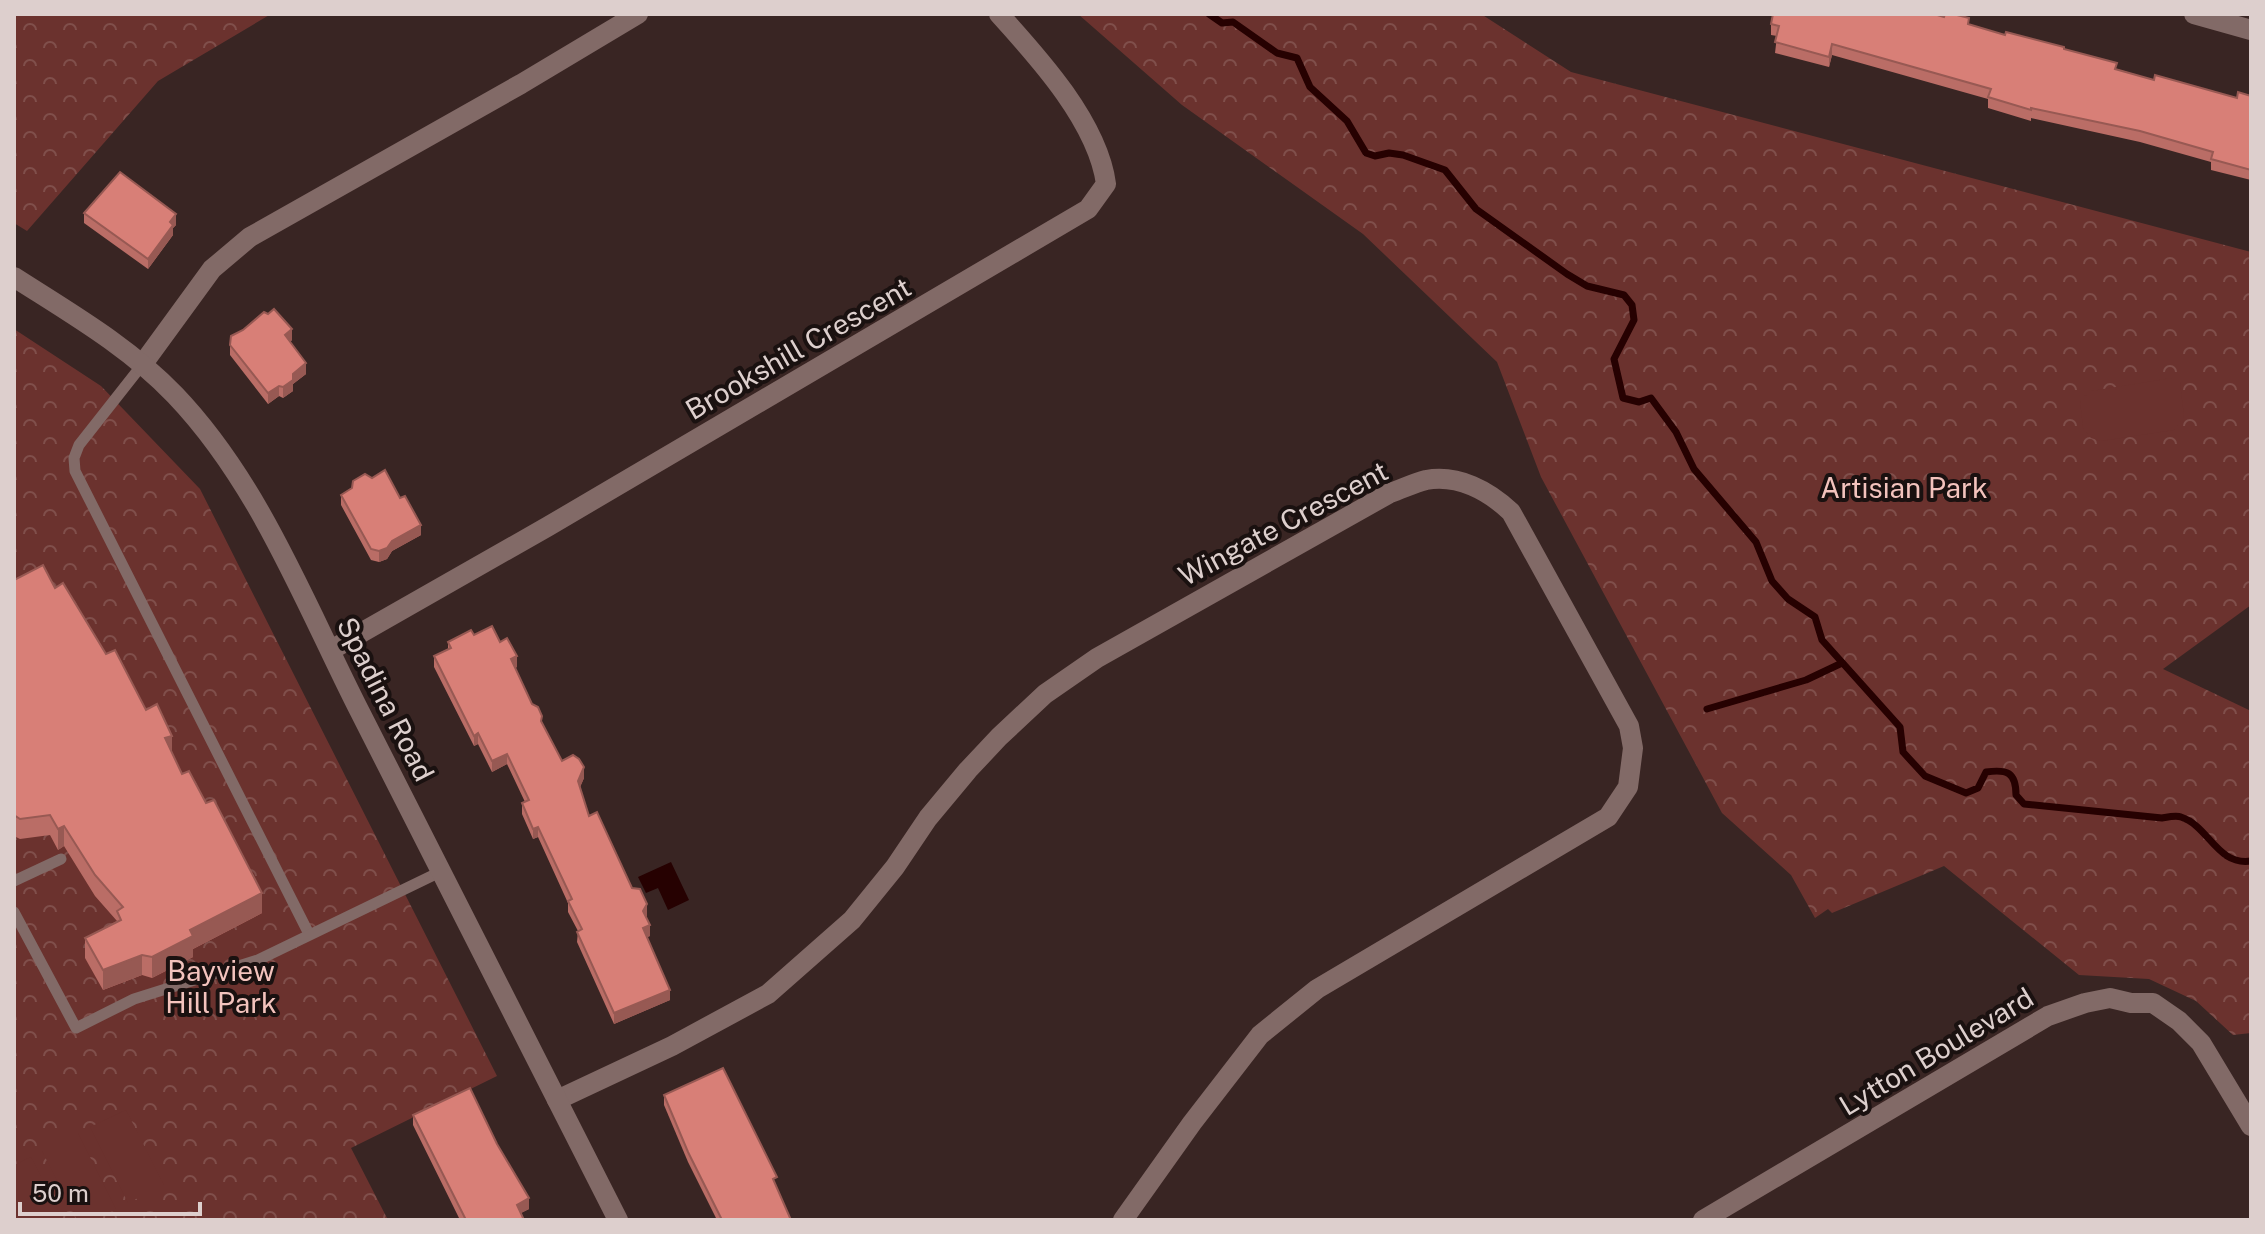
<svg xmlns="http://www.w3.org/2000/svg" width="2265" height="1234" font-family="'Public Sans',sans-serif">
<defs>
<pattern id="forest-crowns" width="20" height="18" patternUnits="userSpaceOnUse" patternTransform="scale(2)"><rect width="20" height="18" fill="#6b322e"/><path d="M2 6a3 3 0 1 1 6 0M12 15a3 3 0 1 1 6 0" fill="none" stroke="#804f4b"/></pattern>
</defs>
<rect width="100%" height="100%" fill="#392523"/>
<g fill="url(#forest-crowns)">
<polygon points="14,14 271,14 158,81 27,231 14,223"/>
<polygon points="1078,14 1481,14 1571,72 2251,252 2251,605 2163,669 2251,711 2251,1033 2233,1035 2196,1001 2149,979 2079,975 1944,866 1832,913 1828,909 1815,918 1791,875 1722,813 1541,477 1497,362 1363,234 1182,105"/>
<polygon points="14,329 101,386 200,489 497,1076 351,1148 388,1220 14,1220"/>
</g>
<g fill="#6b322e">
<polygon points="2172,378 2180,382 2184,417 2174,430 2101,441 2091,438 2083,428 2080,400 2091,391"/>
<polygon points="126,1110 164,1185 128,1203 90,1127"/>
<polygon points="78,1133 116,1209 95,1220 77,1220 42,1151"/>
<polygon points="31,1157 63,1220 18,1220 14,1212 14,1165"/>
</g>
<polygon fill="#260101" points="671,862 689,900 668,910 658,888 646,893 638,877"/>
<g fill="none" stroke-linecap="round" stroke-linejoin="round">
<g stroke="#260101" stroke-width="7">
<path d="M 1209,14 L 1222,23 L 1233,22 L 1277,53 L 1297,58 L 1310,87 L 1347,121 L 1366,153 L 1375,156 L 1389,153 L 1403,155 L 1445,170 L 1476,209 L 1567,274 L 1587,286 L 1624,295 L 1632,305 L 1634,320 L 1614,359 L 1623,398 L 1639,402 L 1651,398 L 1676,432 L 1694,469 L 1756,542 L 1772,581 L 1788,599 L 1815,617 L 1822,640 L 1900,727 L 1903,752 L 1925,776 L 1966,793 L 1978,788 L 1986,772 C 2007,769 2016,772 2016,795 L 2024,804 L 2162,818 C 2168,817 2176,815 2181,817 C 2209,826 2217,866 2251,861"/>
<polyline points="1707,709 1806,680 1842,663"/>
</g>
<g stroke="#826a67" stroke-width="11">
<polyline points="142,365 79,445 74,458 75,471 309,934"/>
<polyline points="14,881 61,859"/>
<polyline points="14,912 76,1028 134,999 258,960 442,871"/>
</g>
<g stroke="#826a67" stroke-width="20">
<polyline points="142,365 212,269 250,237 521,84 638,14"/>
<path d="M 331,650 L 547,527 L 1088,209 L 1106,184 C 1098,123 1039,58 999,14"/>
<path d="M 557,1100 L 672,1046 L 768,994 L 852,920 L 895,867 L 928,818 L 968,770 L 999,737 L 1045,694 L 1097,658 L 1390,493 C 1402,489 1414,483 1426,480 C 1458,474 1489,491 1511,512 L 1629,726 L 1633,748 L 1628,787 L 1608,817 L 1317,989 L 1260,1035 L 1192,1123 L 1123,1220"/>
<polyline points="1703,1220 2048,1016 2085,1003 2110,998 2131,1003 2153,1003 2179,1021 2201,1043 2251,1126"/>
</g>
<g stroke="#826a67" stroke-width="20">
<polyline points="2194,14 2251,30"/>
<path d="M 14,277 C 70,313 128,346 175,395 C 260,484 305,604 360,712 C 446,882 532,1051 618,1220"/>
</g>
</g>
<g fill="#ba6d66">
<polygon points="1771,24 1969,24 2005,35 2064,50 2117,69 2154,80 2237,98 2251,96 2251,180 2211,170 2211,162 2140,142 2031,118 2031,121 1988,108 1988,99 1832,55 1829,67 1775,53 1777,36 1771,35"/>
<polygon points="84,213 176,225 173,228 173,235 148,269 84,223"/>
<polygon points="243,330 292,340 290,342 306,374 293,384 293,391 283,398 279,396 268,404 230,355 230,345"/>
<polygon points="341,495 400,498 421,535 392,551 387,559 379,562 371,560 341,505"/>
<polygon points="14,580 55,588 106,654 146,710 262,913 193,949 193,957 152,978 142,975 103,990 85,958 85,938 117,921 95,896 64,846 58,850 50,835 20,839 14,836"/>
<polygon points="474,635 500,642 517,667 515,668 532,704 562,761 584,778 580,787 589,816 647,915 646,917 650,936 647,937 670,1000 614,1024 577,942 578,931 568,912 568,903 538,837 533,839 522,814 522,803 525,802 507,764 492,772 478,744 474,746 434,667 434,656 448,649 448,642"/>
<polygon points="664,1095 777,1188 791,1220 717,1220 688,1162 664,1105"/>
<polygon points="413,1115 497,1144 529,1209 521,1213 524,1220 460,1220 413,1125"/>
</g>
<g fill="#975953">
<polygon points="1832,44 1832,55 1829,67 1829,57"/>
<polygon points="176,214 176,225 173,228 173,235 148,269 148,259 170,222"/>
<polygon points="292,329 292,340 285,346 285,335"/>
<polygon points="306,363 306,374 293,384 293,391 283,398 283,387 293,374"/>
<polygon points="279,386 279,396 268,404 268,393"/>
<polygon points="421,525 421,535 392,551 387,559 379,562 379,551 392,541"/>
<polygon points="517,656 517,667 511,670 511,659"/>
<polygon points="478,733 478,744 474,746 474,736"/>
<polygon points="172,736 172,756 165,738"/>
<polygon points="507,754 507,764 492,772 492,761"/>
<polygon points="584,767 584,778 578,792 578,781"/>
<polygon points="64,826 64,846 58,850 58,829"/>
<polygon points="538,827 538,837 533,839 533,829"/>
<polygon points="262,893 262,913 193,949 193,957 152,978 152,957 190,930"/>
<polygon points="647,904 647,915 643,922 643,911"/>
<polygon points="650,925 650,936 643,939 643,928"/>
<polygon points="142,955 142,975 103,990 103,970"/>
<polygon points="670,990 670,1000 614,1024 614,1013"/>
<polygon points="529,1198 529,1209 517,1215 517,1205"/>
</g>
<g fill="#d87f77" stroke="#975953" stroke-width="2">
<polygon points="1773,14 1934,14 1944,17 1945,14 1953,14 1969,18 1968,24 2005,35 2006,32 2064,47 2064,49 2117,63 2115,69 2154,80 2155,75 2237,98 2238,92 2251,96 2251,170 2211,159 2213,152 2140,131 2031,108 2031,110 1988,97 1991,89 1832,44 1829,57 1775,42 1779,26 1771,24"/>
<polygon points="120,172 176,214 170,222 173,225 148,259 84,213"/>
<polygon points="274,309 292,329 285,335 306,363 293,374 293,380 283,387 279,386 268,393 230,345 231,336 243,330 264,312 268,314"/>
<polygon points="385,470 400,498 405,496 421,525 392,541 387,548 379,551 371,549 341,495 352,488 353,481 365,474 372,478"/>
<polygon points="43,565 55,588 63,583 106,654 115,650 146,710 157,704 172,736 165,738 182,774 189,771 206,803 214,800 262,893 190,930 193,936 152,957 142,955 103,970 85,938 121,920 117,911 123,907 95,875 64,826 58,829 50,815 20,819 14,815 14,580"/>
<polygon points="492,626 500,642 507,638 517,656 511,659 532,704 538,707 542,716 541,721 562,761 573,755 579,759 584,767 578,781 589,816 597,812 632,888 640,889 647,904 643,911 650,925 643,928 670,990 614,1013 577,932 582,929 568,901 572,899 538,827 533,829 522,803 529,800 507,754 492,761 478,733 474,736 434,656 451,648 448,642 471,630 474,635"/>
<polygon points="723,1068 777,1177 773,1179 791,1220 722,1220 688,1152 664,1095"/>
<polygon points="470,1088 497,1144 529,1198 517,1205 524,1220 466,1220 413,1115"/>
</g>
<g text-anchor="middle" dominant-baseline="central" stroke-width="8" stroke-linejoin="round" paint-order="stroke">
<g font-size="28" fill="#ddcfcd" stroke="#1a1110">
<text transform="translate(798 348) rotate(-30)">Brookshill Crescent</text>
<text transform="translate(1283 523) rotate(-28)">Wingate Crescent</text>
<text transform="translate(386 699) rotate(63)">Spadina Road</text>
<text transform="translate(1936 1051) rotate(-31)">Lytton Boulevard</text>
</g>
<g font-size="28" fill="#f3c3bd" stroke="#1a1110">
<text x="1904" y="487">Artisian Park</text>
<text x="221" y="970">Bayview<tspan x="221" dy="32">Hill Park</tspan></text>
</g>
</g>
<rect width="2265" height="1234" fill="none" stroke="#ddcfcd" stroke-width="32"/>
<path d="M20 1202v12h180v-12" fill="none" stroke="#ddcfcd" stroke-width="4"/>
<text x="32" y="1202" font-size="24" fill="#ddcfcd" stroke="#1a1110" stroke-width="6" paint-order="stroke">50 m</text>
</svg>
